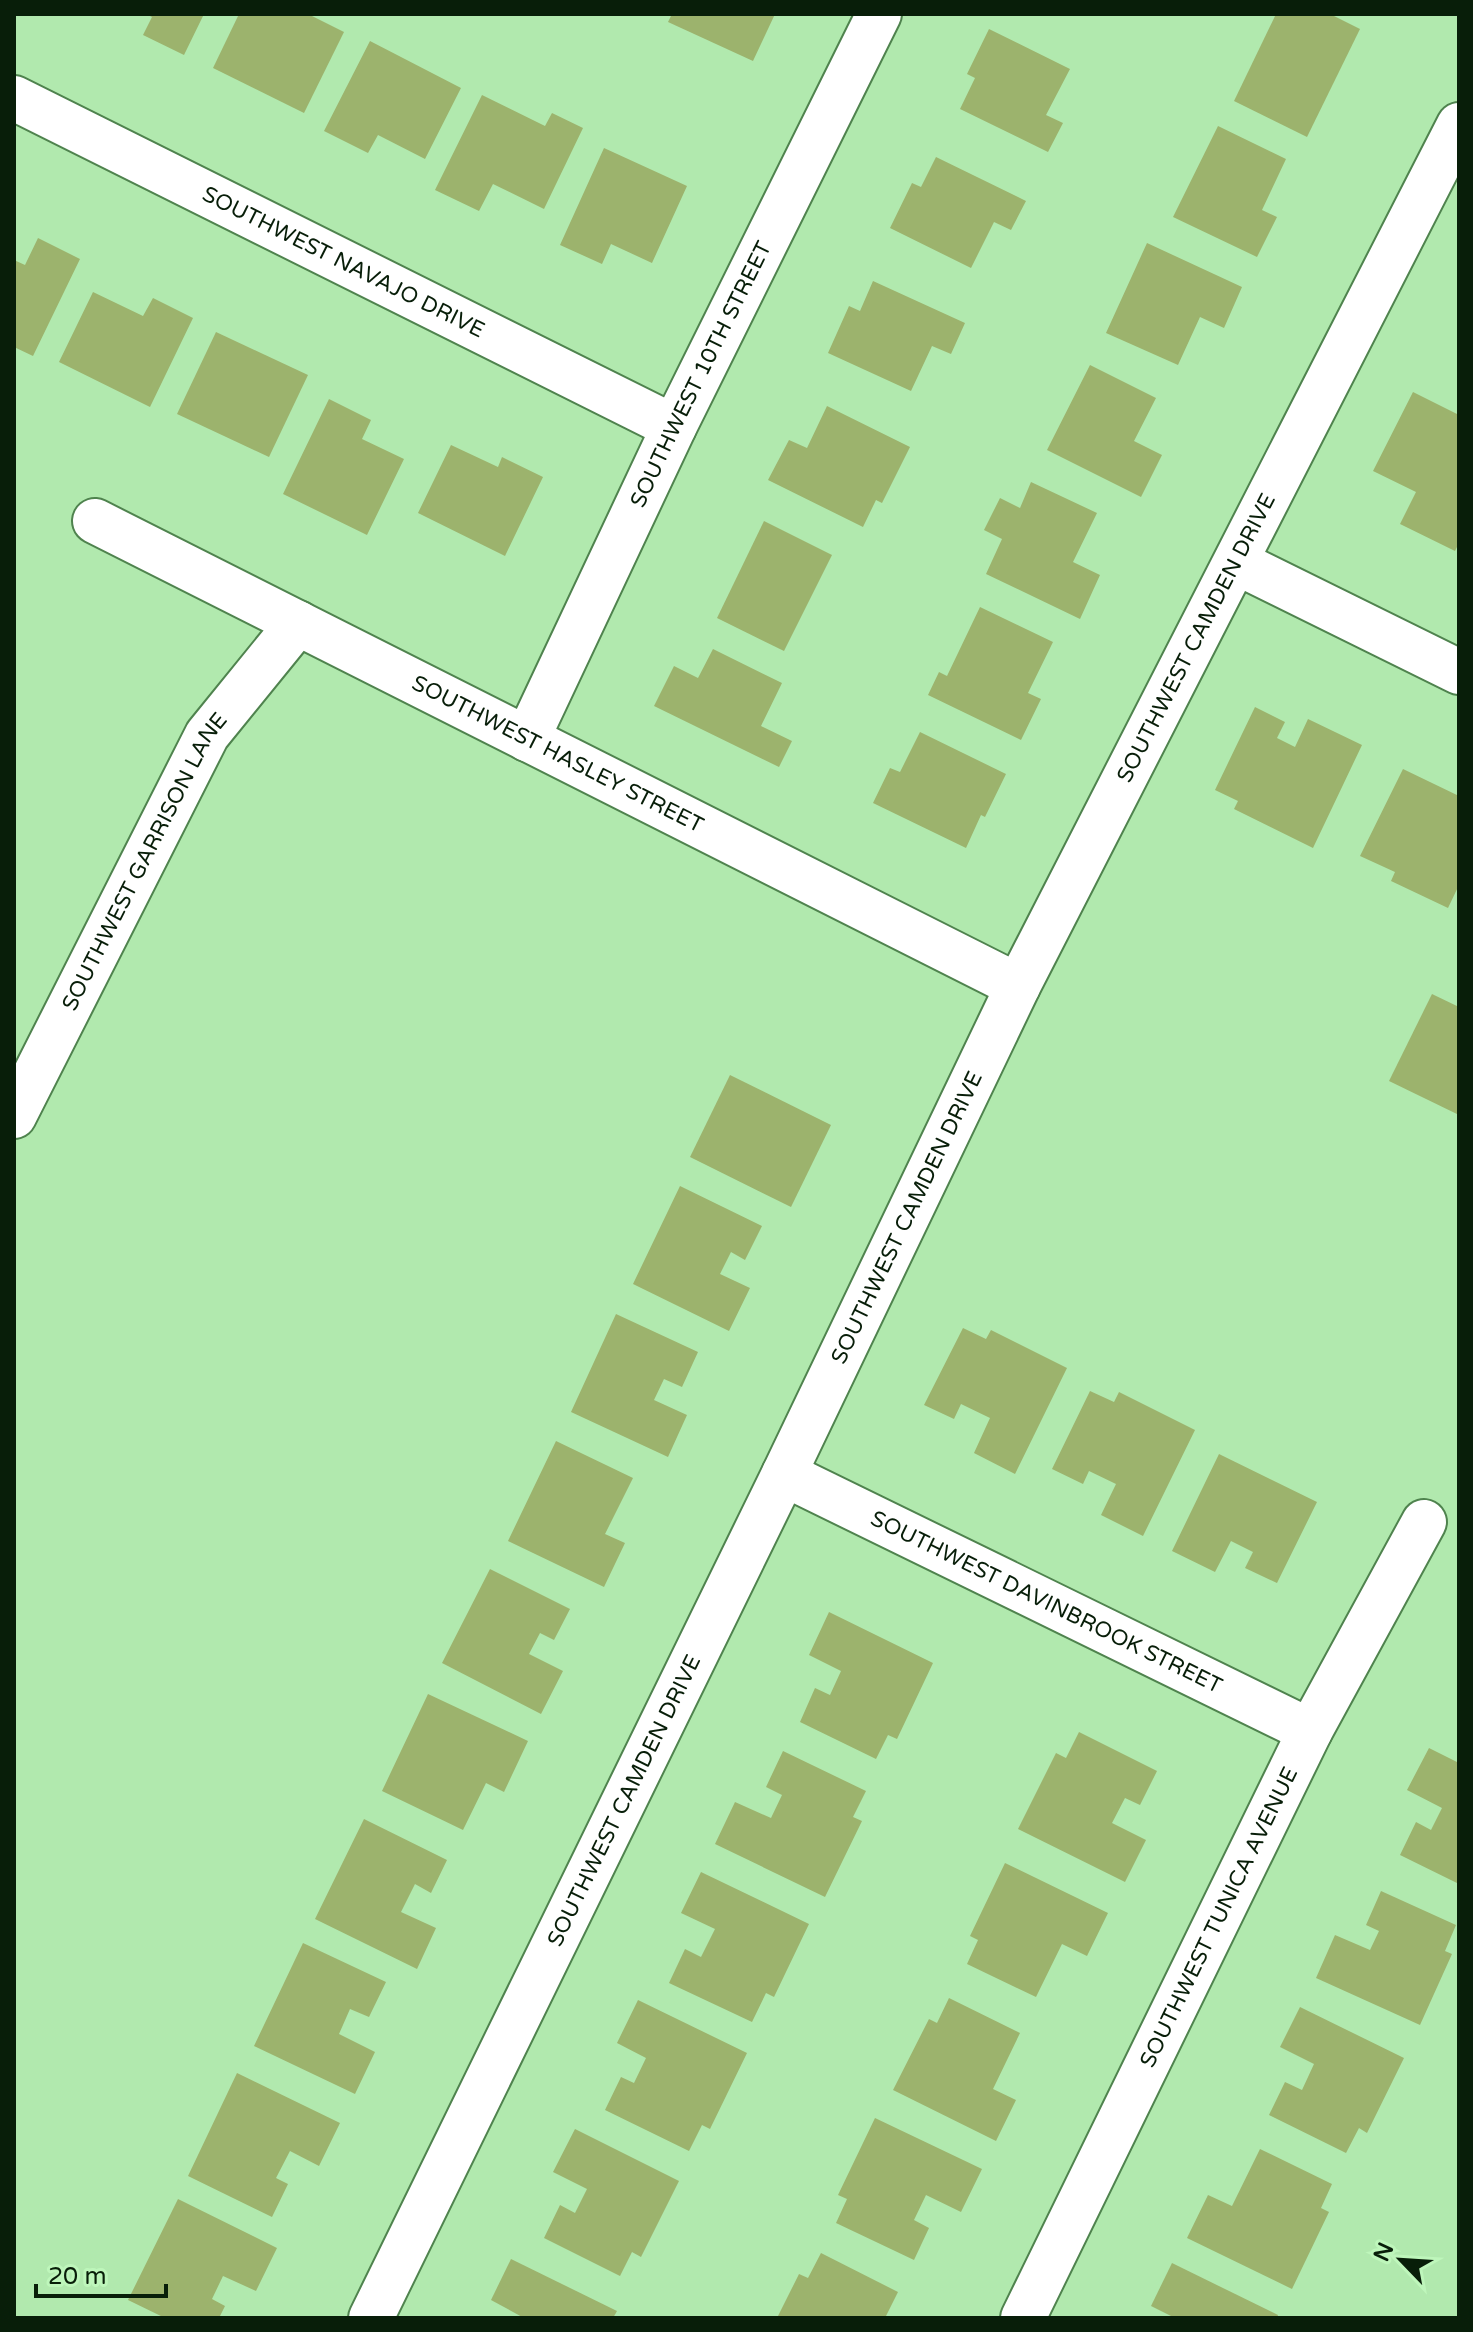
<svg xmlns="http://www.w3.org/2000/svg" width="1473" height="2332" font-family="'Varela Round',sans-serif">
<rect width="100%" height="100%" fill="#b1e9ae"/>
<g fill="#9cb36d">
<polygon points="146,14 204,14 184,55 143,35 152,17"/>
<polygon points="239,14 308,14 344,32 304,113 213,68"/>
<polygon points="672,14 775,14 753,61 668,22"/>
<polygon points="1276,14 1330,14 1360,29 1307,137 1234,101"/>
<polygon points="989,29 1070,69 1046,115 1063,123 1048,152 960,109 975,78 967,74"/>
<polygon points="370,41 461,88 425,159 378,135 368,153 324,131"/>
<polygon points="482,95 545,126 552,113 583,128 544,209 493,184 479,211 435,190"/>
<polygon points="1218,126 1286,159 1262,210 1277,217 1257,257 1173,217"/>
<polygon points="604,148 687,186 652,263 611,244 602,264 560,245"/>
<polygon points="936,157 1026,201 1011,230 994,222 971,268 890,228 912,183 921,187"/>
<polygon points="38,238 80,259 33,356 14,347 14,260 25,265"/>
<polygon points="1147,243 1242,287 1224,328 1200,317 1178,365 1106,333"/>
<polygon points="873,281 965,323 951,354 932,346 911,391 828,353 849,306 860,311"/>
<polygon points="93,292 143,316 153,298 193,318 150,407 59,362"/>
<polygon points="216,332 308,375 269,457 177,414"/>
<polygon points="1090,365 1156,398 1134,441 1162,455 1141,497 1047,450"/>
<polygon points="1413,392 1459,415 1459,543 1455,551 1400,524 1416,492 1373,471"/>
<polygon points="329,399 371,420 362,439 404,459 367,535 283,494"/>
<polygon points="827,406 910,447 882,503 876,500 863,527 768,480 789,440 807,448"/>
<polygon points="451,445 498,467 502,457 543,477 505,556 418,513"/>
<polygon points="1031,482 1097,513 1073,562 1100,575 1080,619 986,574 1002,539 984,530 1000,498 1020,508"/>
<polygon points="764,521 832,555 784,651 717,618"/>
<polygon points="980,607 1053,642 1028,693 1041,699 1021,740 928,695 939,672 947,676"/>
<polygon points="713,649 782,683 761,726 792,741 779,767 654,706 674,666 698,678"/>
<polygon points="1255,707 1285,722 1277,738 1295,747 1308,719 1362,745 1313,848 1234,809 1238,801 1215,790"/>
<polygon points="920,732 1006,774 985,817 981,815 966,848 873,803 890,768 900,772"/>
<polygon points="1403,769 1459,796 1459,885 1448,908 1391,881 1395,872 1360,856"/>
<polygon points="1432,994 1459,1007 1459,1115 1389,1081"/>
<polygon points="730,1075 831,1125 791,1207 690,1157"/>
<polygon points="680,1186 762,1226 745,1260 731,1252 720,1274 750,1288 729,1331 633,1284"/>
<polygon points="616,1314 698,1352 682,1387 664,1379 654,1400 687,1415 668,1457 571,1412"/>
<polygon points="963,1328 986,1339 991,1330 1067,1368 1015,1474 974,1453 990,1418 961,1404 954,1419 924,1405"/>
<polygon points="1090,1391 1114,1402 1119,1392 1195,1430 1143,1536 1101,1515 1116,1484 1089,1471 1083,1484 1052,1469"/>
<polygon points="556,1441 633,1478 605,1534 625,1543 604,1587 508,1541"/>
<polygon points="1219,1454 1317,1502 1277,1583 1245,1568 1253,1552 1231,1541 1215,1572 1172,1551"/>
<polygon points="490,1569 570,1609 554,1640 540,1633 529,1654 563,1671 541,1714 442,1663"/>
<polygon points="829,1612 933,1663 897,1739 888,1735 876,1759 800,1722 815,1688 830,1695 841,1671 809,1655"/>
<polygon points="428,1694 528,1741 504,1792 486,1783 463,1830 382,1791"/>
<polygon points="1079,1732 1157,1771 1140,1805 1125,1798 1112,1823 1146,1840 1125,1882 1018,1829 1056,1753 1066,1758"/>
<polygon points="1429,1748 1459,1763 1459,1884 1400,1855 1416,1822 1431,1830 1442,1808 1407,1790"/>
<polygon points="783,1751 866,1791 853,1817 862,1821 825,1897 715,1844 735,1802 771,1818 782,1795 766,1787"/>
<polygon points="364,1819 447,1860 431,1893 415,1884 401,1912 436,1928 417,1969 315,1919"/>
<polygon points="1005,1863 1108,1913 1087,1956 1062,1944 1036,1997 967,1964 978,1940 970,1936"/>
<polygon points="701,1872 809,1924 774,1997 766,1993 752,2022 669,1983 685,1949 701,1957 715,1929 681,1913"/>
<polygon points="1381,1891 1456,1925 1445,1951 1452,1954 1420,2025 1316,1978 1335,1935 1370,1950 1379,1931 1366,1925"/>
<polygon points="303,1943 386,1982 369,2017 350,2009 339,2034 375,2052 355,2094 254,2046"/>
<polygon points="949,1998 1020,2033 993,2089 1016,2100 996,2141 893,2090 929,2019 937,2023"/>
<polygon points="638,2000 747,2053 710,2129 702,2125 689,2151 605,2110 621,2077 634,2083 646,2058 617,2043"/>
<polygon points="1300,2007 1404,2058 1367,2133 1359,2128 1346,2153 1269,2115 1285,2082 1302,2090 1314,2064 1280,2047"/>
<polygon points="237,2073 340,2123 319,2166 290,2151 276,2178 288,2184 272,2217 188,2176"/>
<polygon points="875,2118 982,2169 961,2212 926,2195 914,2220 929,2228 914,2260 836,2223 847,2199 838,2195"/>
<polygon points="575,2129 679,2181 641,2257 632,2252 620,2276 544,2238 560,2205 575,2213 587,2189 553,2172"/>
<polygon points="1260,2149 1332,2184 1321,2208 1329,2212 1292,2289 1187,2238 1208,2195 1232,2206"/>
<polygon points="178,2199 277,2248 256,2291 223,2276 212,2299 225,2306 219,2318 165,2318 128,2300"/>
<polygon points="821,2253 898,2292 885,2318 777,2318 799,2274 808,2278"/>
<polygon points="511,2259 617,2311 613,2318 524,2318 491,2300"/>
<polygon points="1172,2263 1278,2315 1277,2318 1175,2318 1151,2306"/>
</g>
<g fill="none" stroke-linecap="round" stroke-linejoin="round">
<g stroke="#4f834e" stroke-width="48">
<g id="minor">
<path id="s1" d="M 14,98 L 674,427"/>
<path id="s2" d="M 95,521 L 1018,986"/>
<polyline points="1236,562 1459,672"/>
<path id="s3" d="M 527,739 L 674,427 L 879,14"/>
<path id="s4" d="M 14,1116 L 207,735 L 298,623"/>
<path id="s5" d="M 784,1474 L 1310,1731"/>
<path id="s6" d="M 371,2318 L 784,1474 L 1018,986 L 1459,125"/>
<path id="s7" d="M 1023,2318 L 1310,1731 L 1424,1522"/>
</g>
</g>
<use href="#minor" stroke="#fff" stroke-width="44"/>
</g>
<g text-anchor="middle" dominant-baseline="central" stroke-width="6" stroke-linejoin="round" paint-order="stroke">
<g font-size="22" fill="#081e09" stroke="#bef6bb">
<text stroke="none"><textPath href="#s1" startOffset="368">SOUTHWEST NAVAJO DRIVE</textPath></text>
<text stroke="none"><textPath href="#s3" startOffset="404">SOUTHWEST 10TH STREET</textPath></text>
<text stroke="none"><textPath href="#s6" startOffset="1872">SOUTHWEST CAMDEN DRIVE</textPath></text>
<text stroke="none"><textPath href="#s2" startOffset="518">SOUTHWEST HASLEY STREET</textPath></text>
<text stroke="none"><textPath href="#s4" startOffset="286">SOUTHWEST GARRISON LANE</textPath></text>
<text stroke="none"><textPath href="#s6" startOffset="1224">SOUTHWEST CAMDEN DRIVE</textPath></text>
<text stroke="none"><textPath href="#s5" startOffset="292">SOUTHWEST DAVINBROOK STREET</textPath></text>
<text stroke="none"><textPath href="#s6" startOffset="576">SOUTHWEST CAMDEN DRIVE</textPath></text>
<text stroke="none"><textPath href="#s7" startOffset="446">SOUTHWEST TUNICA AVENUE</textPath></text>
</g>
</g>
<rect width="1473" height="2332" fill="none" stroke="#081e09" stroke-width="32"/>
<g transform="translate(1401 2260) rotate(295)" stroke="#bef6bb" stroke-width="6" paint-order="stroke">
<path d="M0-6L14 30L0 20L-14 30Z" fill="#081e09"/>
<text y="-12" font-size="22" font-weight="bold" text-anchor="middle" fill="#081e09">N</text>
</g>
<path d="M36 2284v12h130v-12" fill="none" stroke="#081e09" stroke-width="4"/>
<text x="48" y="2284" font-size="24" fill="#081e09" stroke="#bef6bb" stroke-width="6" paint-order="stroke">20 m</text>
</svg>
